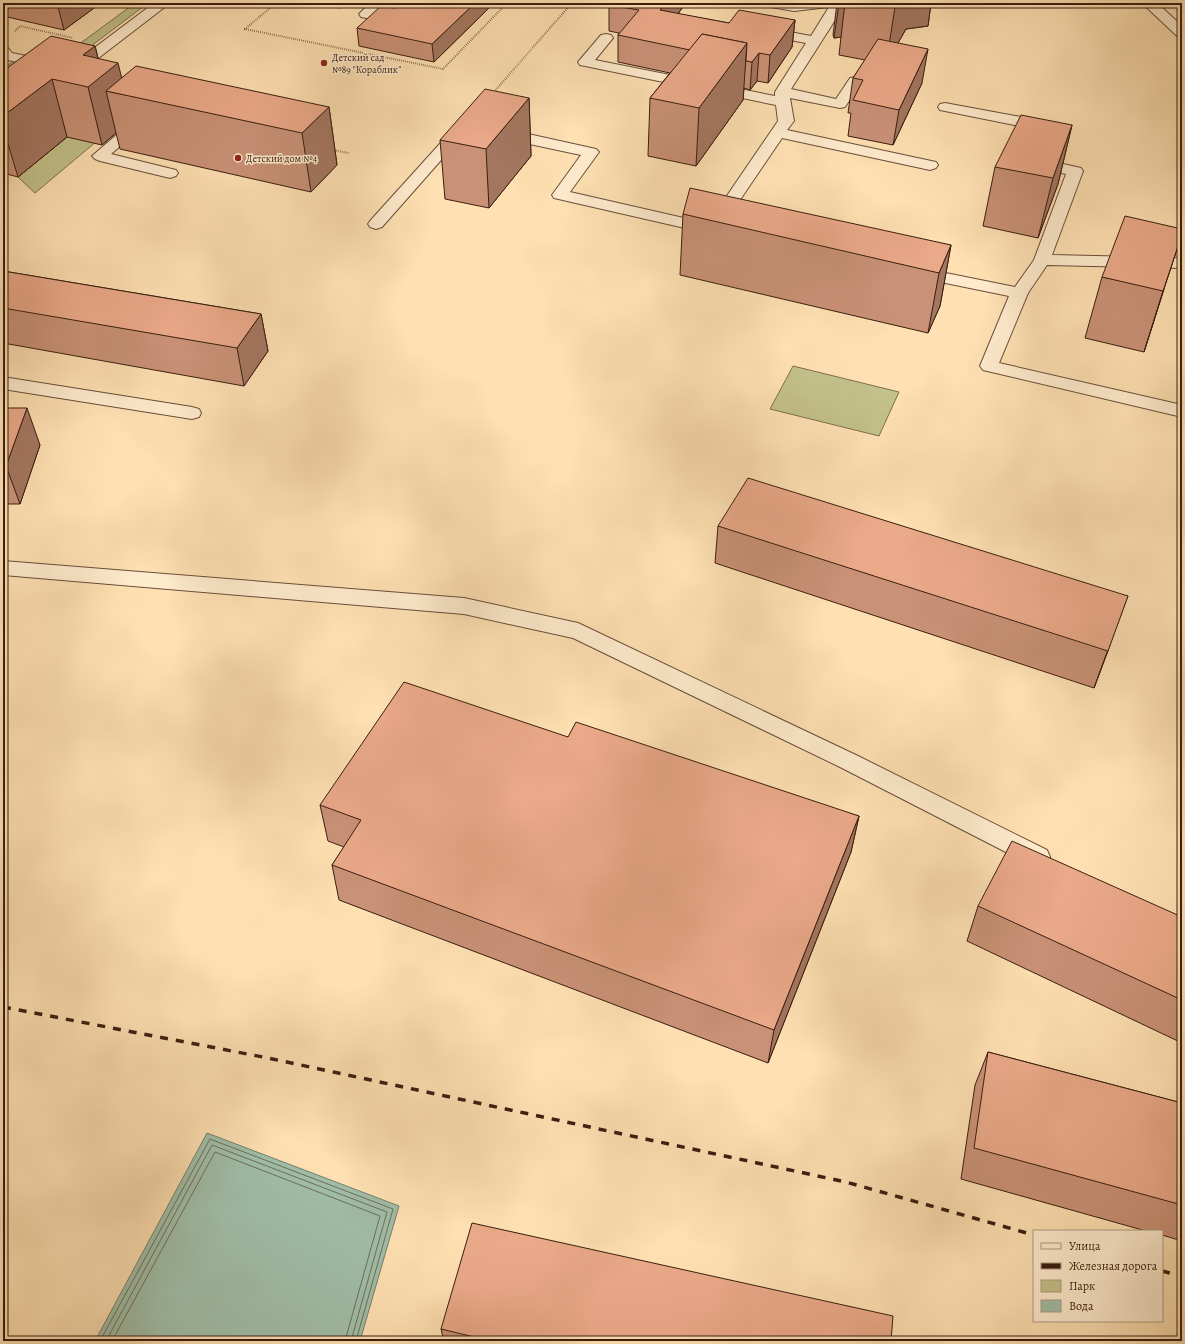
<svg xmlns="http://www.w3.org/2000/svg" width="1185" height="1344" font-family="Alegreya,serif">
<rect width="100%" height="100%" fill="#fee0b2"/>
<filter id="stains"><feTurbulence type="fractalNoise" baseFrequency=".005" numOctaves="4"/><feColorMatrix values="0 0 0 0 .2 0 0 0 0 .09 0 0 0 0 .02 0 0 0 .5 -.17"/></filter>
<radialGradient id="worn" r=".72"><stop offset=".6" stop-color="#630" stop-opacity="0"/><stop offset="1" stop-color="#630" stop-opacity=".3"/></radialGradient>
<g fill="#c3c18a" stroke="#7e704d">
<polygon points="135,3 148,3 70,62 59,59"/>
<polygon points="14,61 153,94 35,193 18,177 109,103 3,90 3,68"/>
<polygon points="793,366 899,392 879,436 770,409"/>
</g>
<polygon fill="#a0bea8" stroke="#777e6b" points="207,1133 399,1206 360,1341 95,1341"/>
<g fill="none" stroke-linecap="round" stroke-linejoin="round">
<g stroke="#6c6e5c" stroke-width="1">
<polyline points="100,1341 210,1139 393,1209 356,1341"/>
<polyline points="106,1341 212,1145 387,1212 351,1341"/>
<polyline points="112,1341 215,1152 380,1216 345,1341"/>
</g>
<g stroke="#6a4e38" stroke-width="2">
<g id="minor">
<polygon points="154,3 170,3 79,73 74,74 69,73 67,70 69,67"/>
<polygon points="370,3 385,3 376,12 401,17 403,20 401,23 396,24 361,17 359,14"/>
<polygon points="763,3 846,3 791,89 836,99 850,78 855,77 860,78 862,81 845,107 840,108 790,98 794,121 787,130 936,162 938,165 936,168 930,170 782,138 723,225 718,227 719,229 717,232 711,234 554,198 552,195 581,155 501,138 496,136 493,133 496,130 501,128 596,149 599,152 570,192 710,224 709,222 778,121 776,105 585,66 580,65 578,62 601,35 606,34 611,35 613,38 595,60 775,96 775,92 806,43 758,34 756,31 758,28 763,27 811,36 829,7 794,11 765,6"/>
<polygon points="1142,3 1157,3 1182,26 1182,37 1177,36"/>
<polygon points="3,47 8,48 12,53 56,62 58,65 56,68 51,69 3,59"/>
<polygon points="945,103 1043,121 1048,123 1051,126 1046,133 1041,135 1036,133 1034,129 940,110 938,107 940,104"/>
<polygon points="140,117 145,119 148,122 145,125 111,154 176,170 178,173 176,176 170,178 100,161 95,159 92,156 135,119"/>
<polygon points="460,125 465,127 468,130 465,133 382,227 376,229 370,227 368,224 370,221 455,127"/>
<polygon points="1032,157 1081,168 1083,171 1052,255 1182,258 1182,268 1047,265 1028,293 999,363 1182,405 1182,417 983,370 980,366 1009,296 916,277 910,276 908,272 910,268 916,267 1015,287 1034,260 1066,174 1026,165 1024,162 1026,159"/>
<polygon points="3,377 192,407 199,409 201,413 199,417 192,419 3,389"/>
<polygon points="3,561 464,598 578,623 858,756 1047,850 1050,857 1047,864 1038,867 1029,864 842,768 573,638 464,614 3,575"/>
</g>
</g>
<g stroke="#391e10" stroke-width="2" stroke-dasharray="0.5 1.5" stroke-linecap="butt">
<polyline points="276,3 245,29 443,69 507,3"/>
<polyline points="314,3 340,8"/>
<polyline points="15,31 20,26 73,38"/>
<polyline points="493,93 572,3"/>
<polyline points="332,150 349,153"/>
</g>
<use href="#minor" fill="#feebcd" fill-rule="evenodd"/>
<g stroke="#391e10" stroke-width="3.5" stroke-dasharray="8 8" stroke-linecap="butt">
<polyline points="3,1007 268,1058 846,1182 1034,1235"/>
<polyline points="1162,1271 1182,1276"/>
</g>
</g>
<g fill="#c99176" stroke="#391e10">
<polygon points="3,3 101,3 64,30 3,16"/>
<polygon points="393,3 494,3 434,62 359,46 357,28 393,8"/>
<polygon points="837,3 931,3 928,26 906,29 898,43 922,83 893,145 848,136 851,113 848,113 853,78 865,60 839,55 841,37 834,38 833,35"/>
<polygon points="1177,3 1182,3 1182,7"/>
<polygon points="609,5 683,7 678,14 729,23 795,20 792,47 768,83 757,81 750,90 744,88 743,100 696,166 648,156 650,98 670,73 618,62 618,35 619,33 609,31"/>
<polygon points="95,46 98,58 122,78 329,107 337,165 311,192 120,149 116,133 102,145 67,137 18,177 3,173 3,71"/>
<polygon points="529,98 531,156 489,208 445,199 440,140"/>
<polygon points="1072,125 1058,184 1038,238 983,226 995,167"/>
<polygon points="683,214 951,245 940,306 928,333 680,275"/>
<polygon points="3,271 261,314 268,351 244,386 3,343"/>
<polygon points="1102,277 1164,289 1144,352 1085,338"/>
<polygon points="3,408 40,445 20,504 3,504"/>
<polygon points="718,526 1128,596 1094,688 715,563"/>
<polygon points="568,737 859,816 851,852 768,1063 339,900 332,865 344,847 328,841 320,805"/>
<polygon points="978,906 1182,917 1182,1043 967,941"/>
<polygon points="988,1052 1182,1103 1182,1241 1162,1235 1162,1231 1146,1231 961,1179 975,1085"/>
<polygon points="441,1329 891,1341 444,1341"/>
</g>
<g fill="#a47660" stroke="#391e10">
<polygon points="57,3 101,3 64,30"/>
<polygon points="475,3 494,3 434,62 432,44"/>
<polygon points="666,3 684,3 683,7 659,37 660,10"/>
<polygon points="839,3 845,3 841,37 834,38"/>
<polygon points="897,3 931,3 928,26 906,29 886,64 895,7"/>
<polygon points="795,20 792,47 768,83 770,55"/>
<polygon points="747,43 743,100 696,166 699,108"/>
<polygon points="95,46 102,75 118,63 126,95 106,91 116,133 102,145 88,87 83,55"/>
<polygon points="928,49 922,83 893,145 899,110"/>
<polygon points="759,53 757,81 750,90 752,62"/>
<polygon points="52,79 67,137 18,177 3,127 3,116"/>
<polygon points="529,98 531,156 489,208 486,149"/>
<polygon points="329,107 337,165 311,192 302,133"/>
<polygon points="1072,125 1058,184 1038,238 1053,178"/>
<polygon points="1182,234 1164,289 1144,352 1163,291"/>
<polygon points="951,245 940,306 928,333 939,273"/>
<polygon points="261,314 268,351 244,386 237,348"/>
<polygon points="27,408 40,445 20,504 6,466"/>
<polygon points="1114,633 1094,688 1108,651"/>
<polygon points="859,816 851,852 768,1063 774,1030"/>
</g>
<g fill="#eaa989" stroke="#391e10">
<polygon points="402,3 475,3 432,44 357,28 382,5 394,8 401,6"/>
<polygon points="611,3 666,3 660,10 729,23 739,10 795,20 770,55 759,53 752,62 746,61 747,43 702,34 690,50 618,35 639,10 609,5"/>
<polygon points="869,3 897,3 895,7"/>
<polygon points="702,34 747,43 699,108 650,98"/>
<polygon points="51,36 95,46 83,55 118,63 88,87 52,79 3,116 3,71"/>
<polygon points="878,39 928,49 899,110 853,100 863,80 853,78"/>
<polygon points="136,66 329,107 302,133 106,91"/>
<polygon points="485,89 529,98 486,149 440,140"/>
<polygon points="1021,115 1072,125 1053,178 995,167"/>
<polygon points="690,188 951,245 939,273 683,214"/>
<polygon points="1125,216 1182,229 1182,234 1163,291 1102,277"/>
<polygon points="3,271 261,314 237,348 3,308"/>
<polygon points="3,408 27,408 6,466 3,466"/>
<polygon points="748,478 1128,596 1108,651 718,526"/>
<polygon points="404,682 568,737 576,722 859,816 774,1030 332,865 361,820 320,805"/>
<polygon points="1012,841 1182,917 1182,1000 978,906"/>
<polygon points="988,1052 1182,1103 1182,1205 974,1148"/>
<polygon points="472,1223 893,1316 891,1341 491,1341 441,1329"/>
</g>
<g fill="#8f2418" stroke="#feebcd" stroke-width="1.5">
<circle cx="324" cy="63" r="4"/>
<circle cx="238" cy="158" r="4"/>
</g>
<g text-anchor="middle" dominant-baseline="central" stroke-width="3" stroke-linejoin="round" paint-order="stroke">
<g font-size="10" fill="#391e10" stroke="#feebcd" text-anchor="start">
<text x="332" y="57">Детский сад<tspan x="332" dy="12">№89 "Кораблик"</tspan></text>
<text x="246" y="158">Детский дом №4</text>
</g>
</g>
<rect width="1185" height="1344" fill="none" stroke="#fee0b2" stroke-width="16"/>
<rect x="4" y="4" width="1177" height="1336" fill="none" stroke="#391e10" stroke-width="2"/>
<rect x="8" y="8" width="1169" height="1328" fill="none" stroke="#391e10"/>
<rect x="1033" y="1230" width="130" height="92" fill="#feebcd" stroke="#af9981"/>
<rect x="1041" y="1243" width="20" height="6" fill="#feebcd" stroke="#af9981"/>
<text x="1069" y="1250" font-size="12" fill="#391e10">Улица</text>
<rect x="1041" y="1263" width="20" height="6" fill="#391e10" stroke="#af9981"/>
<text x="1069" y="1270" font-size="12" fill="#391e10">Железная дорога</text>
<rect x="1041" y="1280" width="20" height="12" fill="#c3c18a" stroke="#af9981"/>
<text x="1069" y="1290" font-size="12" fill="#391e10">Парк</text>
<rect x="1041" y="1300" width="20" height="12" fill="#a0bea8" stroke="#af9981"/>
<text x="1069" y="1310" font-size="12" fill="#391e10">Вода</text>
<rect width="100%" height="100%" filter="url(#stains)"/>
<rect width="100%" height="100%" fill="url(#worn)"/>
</svg>
